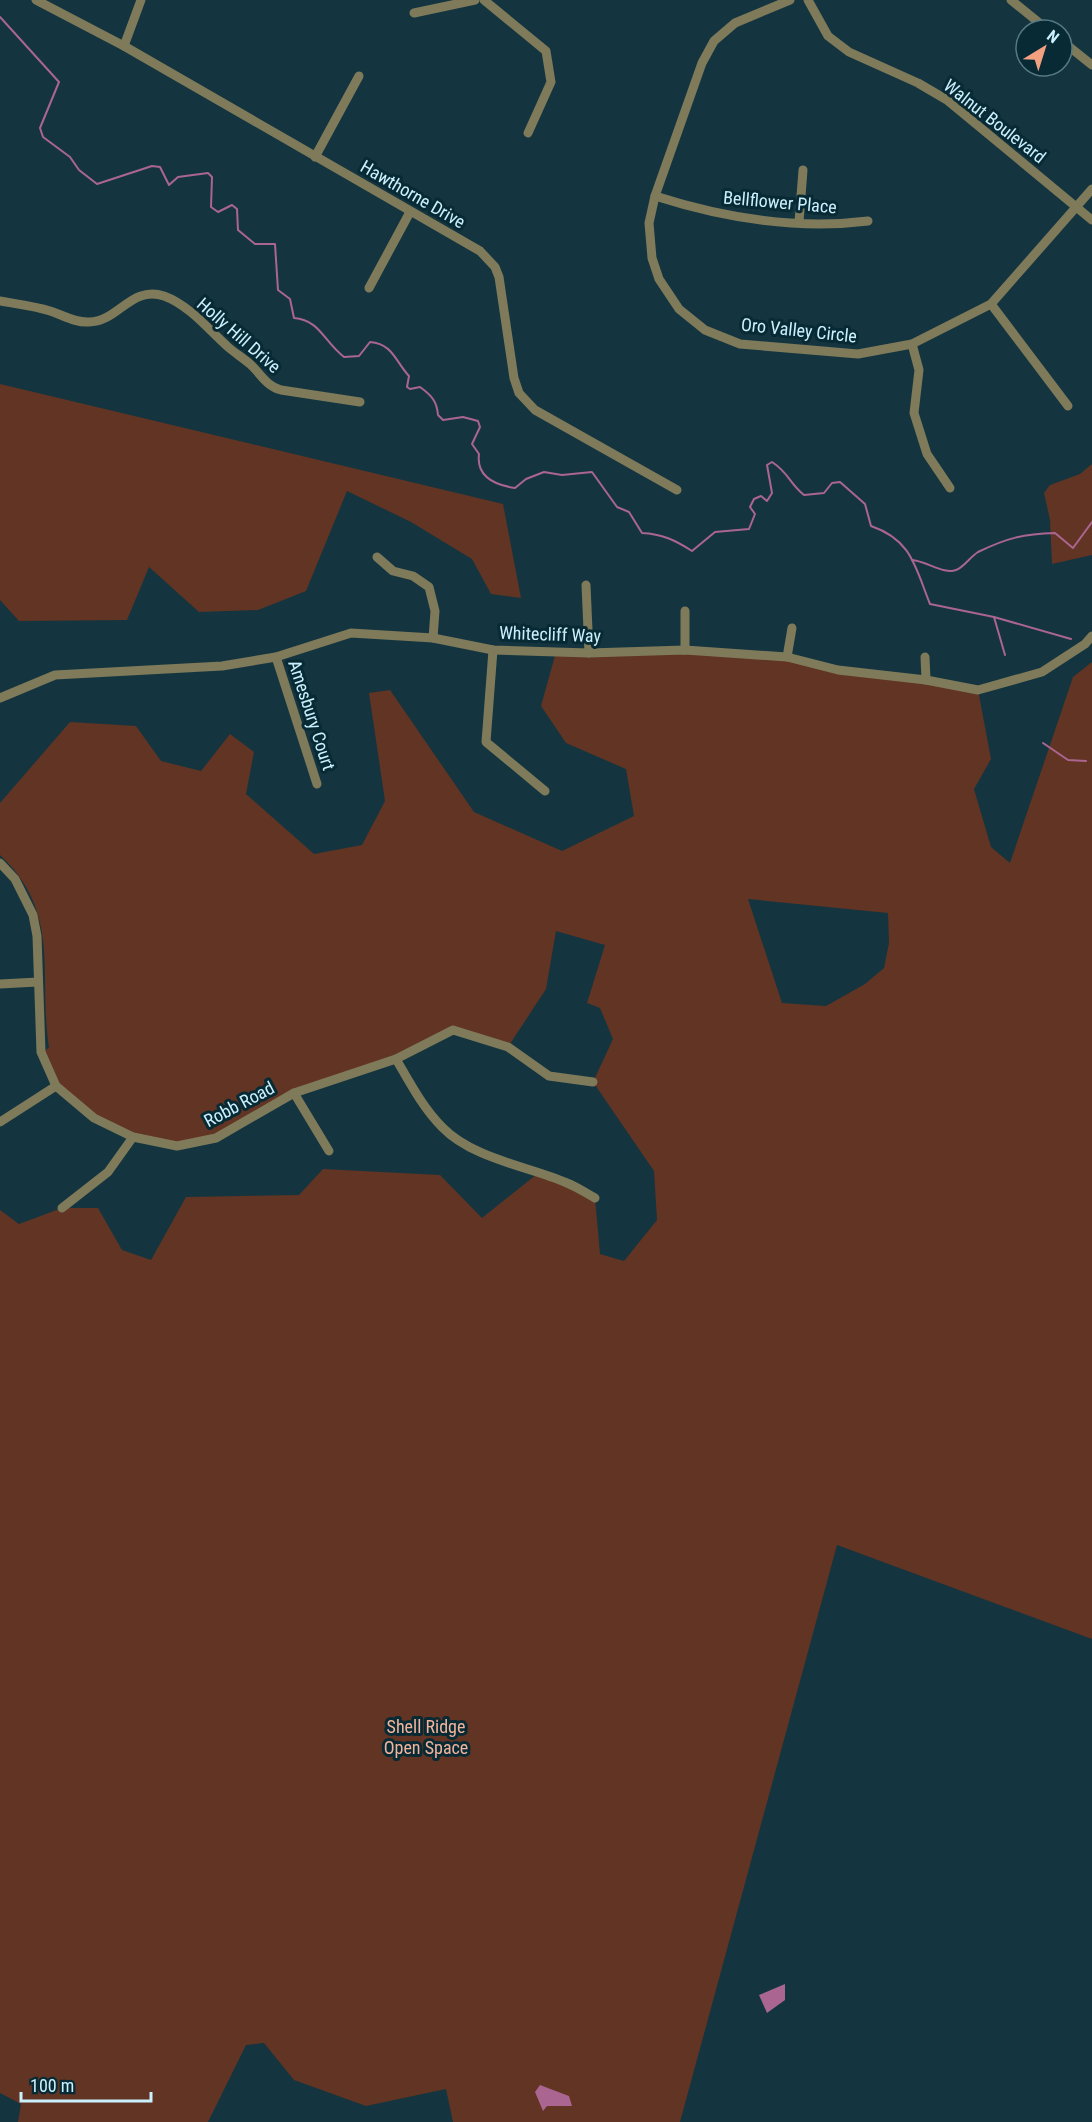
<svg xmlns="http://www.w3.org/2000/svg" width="1092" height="2122" font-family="'Roboto Condensed',sans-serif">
<rect width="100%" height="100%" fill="#14353f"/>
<g fill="#613423" fill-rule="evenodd">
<polygon points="0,384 503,504 521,598 491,594 472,559 411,522 347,491 306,591 258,610 199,612 149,567 127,620 19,621 0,600"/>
<polygon points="1092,464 1092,555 1052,564 1050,520 1044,493 1050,485 1080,474"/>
<path d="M 685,650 L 787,657 L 978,690 L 991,759 L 974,789 L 991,847 L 1010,863 L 1073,677 L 1092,662 L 1092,1639 L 837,1545 L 680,2122 L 453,2122 L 446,2089 L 366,2106 L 294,2080 L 264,2043 L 246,2045 L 208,2122 L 18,2122 L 21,2104 L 0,2093 L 0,1210 L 19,1224 L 62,1208 L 98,1208 L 122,1250 L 151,1260 L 186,1197 L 299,1195 L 323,1169 L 440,1175 L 482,1218 L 537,1174 L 595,1198 L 600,1254 L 624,1261 L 657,1220 L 654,1171 L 593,1082 L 613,1039 L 600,1008 L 587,1003 L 605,945 L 556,931 L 546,989 L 508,1047 L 453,1030 L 396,1059 L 294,1093 L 216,1138 L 177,1146 L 133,1137 L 94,1118 L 56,1086 L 41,1052 L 49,1048 C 38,974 62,913 0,855 L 0,803 L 70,722 L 136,726 L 161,761 L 201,771 L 230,734 L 254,752 L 246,794 L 314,854 L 362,845 L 385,801 L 369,693 L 390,690 L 474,812 L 562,851 L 634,816 L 626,769 L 566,743 L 541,706 L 556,652 ZM 748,899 L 888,913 L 889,943 L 884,968 L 865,984 L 826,1006 L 782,1003 Z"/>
</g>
<g fill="#aa6591">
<polygon points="785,1984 785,2000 767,2013 759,1995"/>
<polygon points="540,2085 569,2096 572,2106 547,2106 543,2111 535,2092"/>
</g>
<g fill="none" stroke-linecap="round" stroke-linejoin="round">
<g stroke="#aa6591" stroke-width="2">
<path d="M 0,17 L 59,82 L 40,128 L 43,137 L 70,157 L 79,170 L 97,184 L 152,166 L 160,167 L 169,185 L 178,177 L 208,173 L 212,177 L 211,207 L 218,212 L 232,205 L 237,209 L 238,230 L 255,244 L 275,244 L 278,290 L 290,299 L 294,318 C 320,320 324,342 344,357 L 359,356 L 370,342 C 393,344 395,361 409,376 L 407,387 L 410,389 L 420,387 C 431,395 437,401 438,415 L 443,420 L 463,417 L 478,421 L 480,427 L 472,444 L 479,454 C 476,477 495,485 515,488 L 526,479 L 544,472 L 562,475 L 592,472 L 617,507 L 629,512 L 642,533 C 662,534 675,540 692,551 L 715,532 L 749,529 L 755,514 L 750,507 L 754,499 L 761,496 L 767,501 L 772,493 L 767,465 L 772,462 C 789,473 789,483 804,495 L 824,493 L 832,483 L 840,482 L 865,504 L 871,526 C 912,540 915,567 930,604 L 994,617 L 1071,639"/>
<path d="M 912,560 C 926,561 945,575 956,570 C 964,567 970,557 978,552 C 1007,538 1023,534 1055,533 L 1073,548 L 1092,522"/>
<polyline points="994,617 1005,655"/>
<polyline points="1043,743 1068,760 1086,761"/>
</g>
<g stroke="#7e7a5a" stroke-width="9">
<polyline points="36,0 124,46 480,251 495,267 499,277 514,378 519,393 535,410 677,490"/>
<polyline points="484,0 546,51 551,82 528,133"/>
<polyline points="790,0 735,23 714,41 702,63 655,196 649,223 652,258 659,279 679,309 705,330 740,344 858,354 912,344 991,304 1092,189"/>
<polyline points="808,0 828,36 849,52 918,83 947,100 1092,220"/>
<polyline points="1011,0 1048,30"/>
<polyline points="414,13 475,0"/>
<polyline points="1062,41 1092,65"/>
<polyline points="124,46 141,0"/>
<polyline points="315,157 359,76"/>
<path d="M 655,196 C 724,218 796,230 868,221"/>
<polyline points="799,222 803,170"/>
<polyline points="369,288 410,212"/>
<path d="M 0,301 C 16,304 34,306 50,311 C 63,315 75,323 89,322 C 118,322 131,285 164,296 C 189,305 209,330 228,347 C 235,353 243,358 250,364 C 261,374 266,386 281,390 L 360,402"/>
<polyline points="991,304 1068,406"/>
<polyline points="912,344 919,370 914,413 927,454 950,488"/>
<polyline points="377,557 393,571 413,576 429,587 435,611 433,638"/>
<polyline points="586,585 589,653"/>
<polyline points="493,650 486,742 545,791"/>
<polyline points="685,650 685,611"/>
<polyline points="276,657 317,784"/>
<polyline points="787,657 792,628"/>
<polyline points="925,657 926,680"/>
<polyline points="0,698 55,675 222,666 276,657 351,633 433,638 493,650 589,653 685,650 787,657 838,670 926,680 978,690 1042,672 1085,644 1092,636"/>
<polyline points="0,863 15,879 33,915 37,936 41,1052 56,1086 94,1118 133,1137 177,1146 216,1138 294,1093 396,1059 453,1030 508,1047 549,1076 593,1082"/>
<polyline points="0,984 38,982"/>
<path d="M 396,1059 C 410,1083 423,1108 442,1127 C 473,1159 528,1166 567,1183 C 577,1187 586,1193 595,1198"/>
<polyline points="294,1093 329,1151"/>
<polyline points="0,1122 56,1086"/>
<polyline points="62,1208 108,1172 133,1137"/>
</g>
</g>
<g text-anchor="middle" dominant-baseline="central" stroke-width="6" stroke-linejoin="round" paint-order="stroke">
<g font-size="18" fill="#cbf0fe" stroke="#082a35">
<text transform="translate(995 121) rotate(38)">Walnut Boulevard</text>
<text transform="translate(413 194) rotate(30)">Hawthorne Drive</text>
<text transform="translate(780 202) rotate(5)">Bellflower Place</text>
<text transform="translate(799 330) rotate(6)">Oro Valley Circle</text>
<text transform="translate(239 335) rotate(41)">Holly Hill Drive</text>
<text transform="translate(550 634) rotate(2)">Whitecliff Way</text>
<text transform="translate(312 715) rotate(72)">Amesbury Court</text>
<text transform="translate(239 1104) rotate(-28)">Robb Road</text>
</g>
<g font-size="18" fill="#f3b49b" stroke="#082a35">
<text x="426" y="1726">Shell Ridge<tspan x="426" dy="21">Open Space</tspan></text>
</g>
</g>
<g transform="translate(1044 48) rotate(38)"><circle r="28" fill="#082a35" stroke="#567985" stroke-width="1.5"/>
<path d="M0-4.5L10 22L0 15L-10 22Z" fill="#f2a080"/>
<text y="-9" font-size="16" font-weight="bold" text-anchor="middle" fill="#cbf0fe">N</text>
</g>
<path d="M21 2092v9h130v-9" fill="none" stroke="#cbf0fe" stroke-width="3"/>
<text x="30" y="2092" font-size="18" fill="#cbf0fe" stroke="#082a35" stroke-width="4.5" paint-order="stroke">100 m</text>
</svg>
